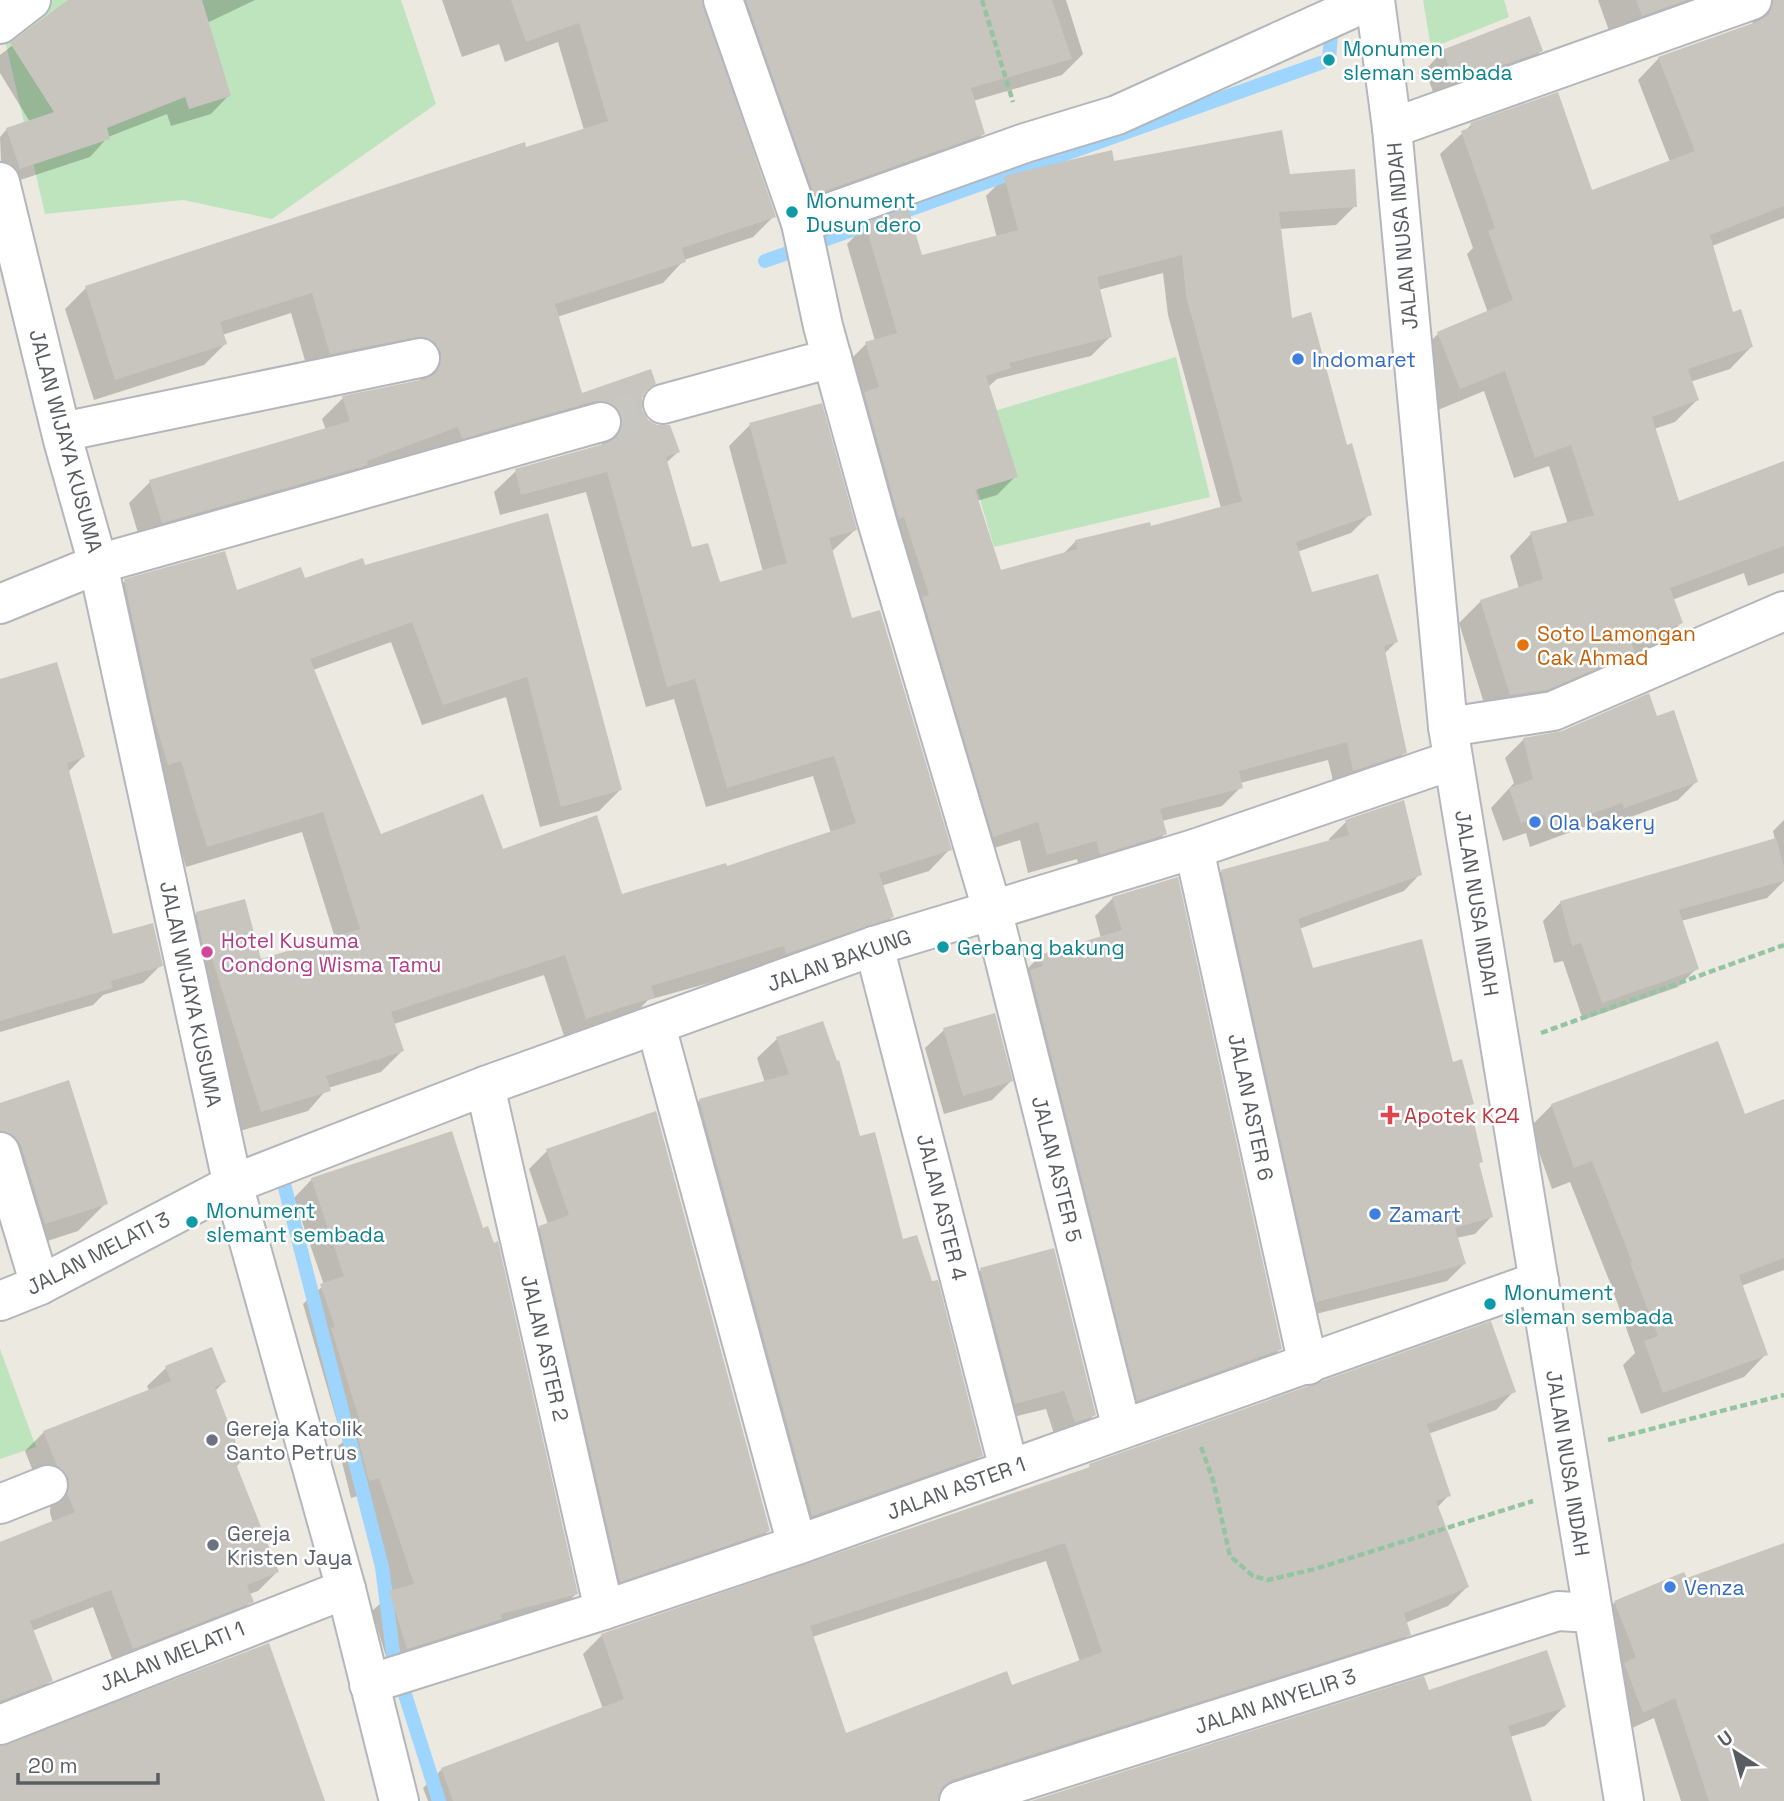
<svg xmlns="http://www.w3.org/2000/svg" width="1784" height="1801" font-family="'Space Grotesk',sans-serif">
<rect width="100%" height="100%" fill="#ece9e0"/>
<g fill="#bde4bc">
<polygon points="0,0 401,0 436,104 272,219 183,200 45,214 0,18"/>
<polygon points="1423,0 1504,0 1509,17 1431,48"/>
<polygon points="1176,357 1210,497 994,547 957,422"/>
<polygon points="0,1349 36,1447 0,1459"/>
</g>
<g fill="#0003" fill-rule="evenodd">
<polygon points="71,0 255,0 207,23 229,95 211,114 171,126 167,114 108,137 90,157 2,186 0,137 7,129 30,122 0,73 0,55"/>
<polygon points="442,0 700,0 774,216 753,237 684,260 663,283 557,317 581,396 654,383 641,396 640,411 678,452 666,463 691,550 718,584 763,572 729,446 750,425 855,530 831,552 850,621 950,849 929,871 881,886 892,917 871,938 648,1000 632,1017 565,1039 544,975 394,1024 402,1051 381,1072 328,1088 308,1111 240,1131 176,934 197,913 260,961 335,938 302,832 186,867 104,602 125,581 236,592 364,567 546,515 620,790 599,811 540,827 506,697 422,725 391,642 313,670 380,836 502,851 621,896 726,868 831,833 813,776 706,807 674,699 646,707 586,492 500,515 494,492 516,471 602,446 602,438 441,459 438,447 353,478 141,543 129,503 150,482 326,430 322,419 343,398 420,382 421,375 309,374 291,313 222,335 225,344 204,365 94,400 65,309 86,288 584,130 558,42 505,62 499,44 462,57"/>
<polygon points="708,0 1066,0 1083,54 1062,75 973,101 983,134 962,155 793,215"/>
<polygon points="1598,0 1726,0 1612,39"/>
<polygon points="1735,0 1784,0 1784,218 1712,246 1732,314 1751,347 1730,369 1690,382 1697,400 1675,422 1654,429 1678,503 1784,463 1784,573 1748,586 1744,573 1672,600 1681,623 1659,645 1628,656 1611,673 1488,716 1459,623 1481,601 1519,589 1510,556 1531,534 1568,524 1549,466 1514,478 1484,391 1438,410 1416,355 1438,334 1488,313 1467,254 1473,248 1440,154 1471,125 1591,193 1670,162 1638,80 1659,58 1753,25 1751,14"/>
<polygon points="1443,51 1541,51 1522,69 1436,100 1425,70"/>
<path d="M 1113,163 L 1288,176 L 1355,206 L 1336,225 L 1279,229 L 1290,320 L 1346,447 L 1370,514 L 1351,533 L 1297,552 L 1310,594 L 1396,642 L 1384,654 L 1405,752 L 1386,771 L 1335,789 L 1328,760 L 1240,783 L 1241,787 L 1222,806 L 1162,821 L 1165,834 L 1146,853 L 1081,872 L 1077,859 L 1028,873 L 1020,840 L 975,854 L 847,363 L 866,344 L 875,341 L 847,244 L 866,225 L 920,257 L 997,238 L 986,196 L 1005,177 ZM 1163,273 L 1168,315 L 1221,508 L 1150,528 L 1076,541 L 1062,555 L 1000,572 L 977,501 L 997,495 L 1016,476 L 988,387 L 997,379 L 1091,356 L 1110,337 L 1098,290 Z"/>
<polygon points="0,686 83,757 67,773 112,936 161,965 143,983 103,995 93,1005 0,1032"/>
<polygon points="1524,739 1696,782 1678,800 1605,826 1603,820 1530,847 1526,833 1503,841 1491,808 1514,783 1505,758"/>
<polygon points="1784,820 1784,881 1767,898 1681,921 1697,968 1678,987 1583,1020 1563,961 1554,963 1543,921 1561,902 1775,840 1773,831"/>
<polygon points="1346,822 1420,874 1404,891 1299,929 1312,970 1452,1064 1472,1103 1468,1107 1481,1162 1478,1165 1491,1217 1475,1234 1456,1238 1464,1264 1447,1281 1300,1318 1205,888 1222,871 1330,842 1329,839"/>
<polygon points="1113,898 1280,1349 1262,1367 1119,1418 1022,974 1040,956 1101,938 1095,916"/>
<polygon points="944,1030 1011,1081 992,1100 944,1114 925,1048"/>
<polygon points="777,1039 836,1063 858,1138 902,1241 981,1455 961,1475 792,1535 680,1121 699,1101 765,1083 757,1058"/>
<polygon points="1784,1100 1784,1270 1741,1286 1766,1354 1744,1377 1641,1414 1623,1365 1635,1353 1611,1285 1570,1182 1552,1189 1530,1127 1552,1105 1744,1116"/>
<polygon points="0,1105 106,1203 78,1231 17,1251 0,1195"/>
<polygon points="547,1151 769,1530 751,1548 602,1598 522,1245 540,1227 548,1224 529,1169"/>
<polygon points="312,1179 576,1594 558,1612 389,1666 372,1611 393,1592 361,1495 351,1498 338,1446 343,1442 303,1304 324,1285 294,1198"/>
<polygon points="981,1270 1094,1415 1075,1434 1056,1440 1046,1409 996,1421 962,1288"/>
<polygon points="211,1349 224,1382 215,1391 241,1461 236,1467 277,1572 258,1591 249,1594 251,1601 233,1620 115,1667 93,1607 32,1631 51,1680 33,1699 0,1712 0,1544 53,1523 50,1513 51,1497 38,1484 25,1451 44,1432 149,1391 147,1386 166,1368"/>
<path d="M 1514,1391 L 1496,1410 L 1428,1434 L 1449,1495 L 1437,1508 L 1467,1587 L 1448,1606 L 1405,1623 L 1409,1634 L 1390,1653 L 925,1801 L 428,1801 L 423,1788 L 442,1769 L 603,1709 L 583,1654 L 602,1635 L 1085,1471 L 1090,1466 ZM 1046,1561 L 1080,1662 L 1011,1687 L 845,1735 L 812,1637 Z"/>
<polygon points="1784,1544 1784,1801 1681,1801 1654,1718 1621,1733 1593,1624 1614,1603 1683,1575 1686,1581"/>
<polygon points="1427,1692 1564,1707 1545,1726 1510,1737 1530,1801 1037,1801"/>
</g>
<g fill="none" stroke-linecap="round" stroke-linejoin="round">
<g stroke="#9ed5fe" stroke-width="14">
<polyline points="765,261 1329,60 1332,23"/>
<polyline points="283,1180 382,1567 394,1660 439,1801"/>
</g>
</g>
<g fill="#c8c5bf" fill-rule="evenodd">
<polygon points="68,0 202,0 231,96 189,109 185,97 107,128 110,139 20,169 6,128 54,112 10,43"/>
<polygon points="511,0 702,0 776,217 682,248 686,262 555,304 582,393 651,369 656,384 647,389 642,398 642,410 648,420 657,425 670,425 680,452 666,457 692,547 708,543 720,582 787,563 749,423 822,403 857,530 829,538 852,618 880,610 952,850 879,873 894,917 786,954 784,946 651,986 655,997 586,1019 565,955 391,1012 404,1051 326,1076 331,1091 261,1112 212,959 206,961 196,912 245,899 261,959 360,929 323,812 207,847 181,761 168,765 154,718 124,579 225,551 237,590 301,567 305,578 363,558 365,565 548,513 622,790 561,807 527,677 443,705 412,622 310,659 381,834 483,794 503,849 597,815 622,894 726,863 727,866 856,823 834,756 727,788 695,679 667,687 607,472 521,495 515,469 607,443 617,437 622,427 622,417 617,407 607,401 595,401 462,439 458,427 367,461 368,465 162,523 149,480 350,421 342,396 425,379 434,375 440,365 441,353 436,343 426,337 416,337 330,354 312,293 220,322 227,344 115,380 85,286 525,142 526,147 608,121 579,23 526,42"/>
<polygon points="746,0 1052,0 1072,59 971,88 985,134 814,195"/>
<polygon points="1636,0 1687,0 1642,16"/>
<polygon points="1773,0 1784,0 1784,206 1710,235 1733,312 1741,309 1753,347 1688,369 1699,400 1652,417 1679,501 1784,461 1784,546 1670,588 1683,623 1632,643 1635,652 1547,690 1510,695 1480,600 1543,579 1530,532 1594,515 1571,445 1535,458 1505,371 1460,389 1437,332 1513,300 1488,231 1495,228 1461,131 1472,127 1470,123 1558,92 1592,190 1695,151 1658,57 1759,21 1769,14"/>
<polygon points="1530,16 1543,51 1455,82 1442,50"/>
<path d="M 1282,130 L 1290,174 L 1355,169 L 1357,207 L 1279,212 L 1292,318 L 1311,312 L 1347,445 L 1352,443 L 1372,515 L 1296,542 L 1312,592 L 1378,574 L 1398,642 L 1384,646 L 1407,753 L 1353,771 L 1347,742 L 1239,771 L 1243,788 L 1160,809 L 1167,834 L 1100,855 L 1096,841 L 1047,855 L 1038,822 L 993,837 L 922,597 L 929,595 L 904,517 L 899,519 L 864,392 L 879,387 L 865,342 L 897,333 L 865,223 L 908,208 L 922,255 L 1018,230 L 1004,176 L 1112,150 L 1114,161 ZM 1182,255 L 1186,296 L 1242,501 L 1151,526 L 1150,522 L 1075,540 L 1077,549 L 1001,570 L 975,490 L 1018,477 L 986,376 L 1011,368 L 1009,363 L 1112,337 L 1097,277 Z"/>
<polygon points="57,662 85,757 67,763 113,934 153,923 163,966 111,981 113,988 0,1021 0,679"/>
<polygon points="1649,693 1657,716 1674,710 1698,782 1624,808 1622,803 1549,829 1544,815 1521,823 1509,788 1533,779 1523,738 1562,731"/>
<polygon points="1404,800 1422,875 1298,919 1313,968 1422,939 1453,1062 1462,1059 1474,1104 1470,1105 1483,1162 1479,1163 1493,1217 1455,1228 1466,1264 1316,1302 1221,870 1349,835 1345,820"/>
<polygon points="1776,838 1784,867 1784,881 1679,910 1699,969 1602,1003 1581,943 1572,946 1560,901"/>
<polygon points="1178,877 1282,1349 1137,1401 1030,970 1043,966 1039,955 1122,930 1112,897"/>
<polygon points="995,1013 1013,1081 963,1096 943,1028"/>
<polygon points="823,1021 837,1061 839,1060 860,1136 875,1132 903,1239 917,1235 932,1281 938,1280 983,1456 812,1516 699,1099 789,1074 776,1037"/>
<polygon points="1718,1041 1745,1114 1784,1099 1784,1258 1739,1275 1768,1355 1663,1393 1644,1341 1658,1336 1630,1263 1632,1262 1592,1161 1574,1168 1551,1104"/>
<polygon points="69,1080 108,1204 45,1224 21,1145 14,1136 0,1131 0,1103"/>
<polygon points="656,1111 770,1531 620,1582 539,1226 569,1215 546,1149"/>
<polygon points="452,1131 483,1228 488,1226 494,1243 498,1241 578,1594 501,1614 502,1619 407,1649 389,1591 414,1584 379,1478 369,1481 355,1427 361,1425 331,1328 335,1327 320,1284 344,1276 311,1178"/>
<polygon points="1054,1248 1096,1415 1075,1423 1064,1391 1015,1404 980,1268"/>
<path d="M 1491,1321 L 1516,1392 L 1427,1424 L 1451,1496 L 1436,1501 L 1469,1587 L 1404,1613 L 1411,1635 L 952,1780 L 942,1787 L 938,1801 L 453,1801 L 441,1768 L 624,1699 L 601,1634 L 1090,1467 L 1089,1464 ZM 1065,1543 L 1102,1652 L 1012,1685 L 1007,1671 L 846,1733 L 810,1626 Z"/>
<polygon points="212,1347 226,1382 215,1387 243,1462 236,1464 279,1572 247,1585 254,1602 133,1649 111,1590 30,1621 53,1681 0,1701 0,1542 75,1512 67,1493 69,1478 57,1466 43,1431 171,1381 165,1366"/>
<polygon points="1784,1543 1784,1801 1709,1801 1675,1698 1643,1713 1624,1663 1636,1657 1614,1601 1684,1572 1687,1578"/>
<polygon points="269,1643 325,1801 0,1801 0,1746"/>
<polygon points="1547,1650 1566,1707 1508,1726 1532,1801 1031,1801 1424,1676 1429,1690"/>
</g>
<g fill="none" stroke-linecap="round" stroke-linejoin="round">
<polyline stroke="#c7c6c0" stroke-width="38" stroke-dasharray="38 19" stroke-linecap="butt" points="601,422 663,404"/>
<g stroke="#b3b6bb" stroke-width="42">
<g id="street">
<polyline points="723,0 801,223 823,326 876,518 992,909 1122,1429"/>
<polyline points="0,24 31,0"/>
<polyline points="1392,128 1752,0"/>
<polyline points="0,182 63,440 98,564 231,1177 346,1589 399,1801"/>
<polyline points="801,223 1025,143 1117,115 1371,0"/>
<polyline points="663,404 832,358"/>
<polyline points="62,432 420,358"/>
<polyline points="0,604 98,564 601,422"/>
<polyline points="1448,727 1553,711 1784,611"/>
<polyline points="1194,849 1308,1365"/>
<polyline points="874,946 1009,1469"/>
<polyline points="656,1026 797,1545"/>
<polyline points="485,1086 604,1610"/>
<polyline points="0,1152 40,1285"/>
<polyline points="0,1301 40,1285 233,1184 485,1086 874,946 1194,849 1453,760"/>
<polyline points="0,1504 48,1485"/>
<polyline points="369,1684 604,1610 797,1545 1539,1281"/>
<polyline points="0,1725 346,1589"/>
<polyline points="959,1801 1558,1611 1592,1613"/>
</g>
</g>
<g stroke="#b4b7bd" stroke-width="42">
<polyline id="secondary" points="1375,0 1392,128 1448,727 1624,1801"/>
</g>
<g stroke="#95c4a2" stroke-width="4.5" stroke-dasharray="7 3.5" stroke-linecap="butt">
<polyline points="982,0 1013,102"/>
<polyline points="1541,1033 1784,945"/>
<polyline points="1608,1440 1784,1395"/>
<polyline points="1201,1447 1213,1480 1230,1556 1253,1576 1268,1580 1315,1569 1533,1501"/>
</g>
<use href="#street" stroke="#fff" stroke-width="38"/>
<use href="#secondary" stroke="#fff" stroke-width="38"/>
</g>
<g fill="#0f9aa8" stroke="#fff" stroke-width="2.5">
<circle cx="1329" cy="60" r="7"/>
<circle cx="792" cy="212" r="7"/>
<circle cx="943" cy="947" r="7"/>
<circle cx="192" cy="1222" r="7"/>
<circle cx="1490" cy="1304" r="7"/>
</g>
<g fill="#3f7fe0" stroke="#fff" stroke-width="2.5">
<circle cx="1298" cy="359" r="7"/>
<circle cx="1535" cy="822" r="7"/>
<circle cx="1375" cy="1214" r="7"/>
<circle cx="1670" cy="1587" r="7"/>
</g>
<circle fill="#e8710a" stroke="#fff" stroke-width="2.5" cx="1523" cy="645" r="7"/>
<circle fill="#d1479c" stroke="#fff" stroke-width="2.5" cx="207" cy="952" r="7"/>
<path fill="#e0444e" stroke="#fff" stroke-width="2.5" d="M1386.5 1104.5h7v7h7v7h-7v7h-7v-7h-7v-7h7z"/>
<g fill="#6b7280" stroke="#fff" stroke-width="2.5">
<circle cx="212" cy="1440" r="7"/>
<circle cx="213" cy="1545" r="7"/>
</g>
<g text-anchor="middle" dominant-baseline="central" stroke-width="5" stroke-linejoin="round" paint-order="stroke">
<g font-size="21" fill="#0d838f" stroke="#fff" text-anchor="start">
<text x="1343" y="48">Monumen<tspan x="1343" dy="24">sleman sembada</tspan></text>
<text x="806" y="200">Monument<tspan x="806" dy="24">Dusun dero</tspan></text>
<text x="957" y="947">Gerbang bakung</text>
<text x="206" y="1210">Monument<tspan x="206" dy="24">slemant sembada</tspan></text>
<text x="1504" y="1292">Monument<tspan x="1504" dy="24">sleman sembada</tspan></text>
</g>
<g font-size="21" fill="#595d61" stroke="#fff">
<text transform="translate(1402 236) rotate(-95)">JALAN NUSA INDAH</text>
<text transform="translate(66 441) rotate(75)">JALAN WIJAYA KUSUMA</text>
<text transform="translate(1477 903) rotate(81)">JALAN NUSA INDAH</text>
<text transform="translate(839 960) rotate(-19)">JALAN BAKUNG</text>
<text transform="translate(191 994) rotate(78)">JALAN WIJAYA KUSUMA</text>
<text transform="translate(1251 1107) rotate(78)">JALAN ASTER 6</text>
<text transform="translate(1057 1169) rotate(76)">JALAN ASTER 5</text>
<text transform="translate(942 1207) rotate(76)">JALAN ASTER 4</text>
<text transform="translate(98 1253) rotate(-27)">JALAN MELATI 3</text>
<text transform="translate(545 1348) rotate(77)">JALAN ASTER 2</text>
<text transform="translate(1568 1463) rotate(81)">JALAN NUSA INDAH</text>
<text transform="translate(956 1488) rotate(-20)">JALAN ASTER 1</text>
<text transform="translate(172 1656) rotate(-22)">JALAN MELATI 1</text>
<text transform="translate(1275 1701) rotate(-18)">JALAN ANYELIR 3</text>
</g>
<g font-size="21" fill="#366cbe" stroke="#fff" text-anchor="start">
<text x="1312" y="359">Indomaret</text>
<text x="1549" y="822">Ola bakery</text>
<text x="1389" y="1214">Zamart</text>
<text x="1684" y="1587">Venza</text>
</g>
<g font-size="21" fill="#c56008" stroke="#fff" text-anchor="start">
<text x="1537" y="633">Soto Lamongan<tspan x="1537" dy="24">Cak Ahmad</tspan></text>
</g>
<g font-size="21" fill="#b23c85" stroke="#fff" text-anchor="start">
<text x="221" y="940">Hotel Kusuma<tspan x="221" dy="24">Condong Wisma Tamu</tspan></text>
</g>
<g font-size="21" fill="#be3a42" stroke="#fff" text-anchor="start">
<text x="1404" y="1115">Apotek K24</text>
</g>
<g font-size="21" fill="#5b616d" stroke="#fff" text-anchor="start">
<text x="226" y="1428">Gereja Katolik<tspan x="226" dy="24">Santo Petrus</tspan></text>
<text x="227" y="1533">Gereja<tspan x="227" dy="24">Kristen Jaya</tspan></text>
</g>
</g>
<g transform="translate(1735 1752) rotate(324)" stroke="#ffffff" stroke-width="5" paint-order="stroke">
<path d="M0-5L12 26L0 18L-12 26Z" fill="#595d61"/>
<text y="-10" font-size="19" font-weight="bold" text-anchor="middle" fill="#595d61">U</text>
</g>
<path d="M18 1773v10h140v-10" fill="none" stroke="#595d61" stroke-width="3.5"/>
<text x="28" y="1773" font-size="21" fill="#595d61" stroke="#ffffff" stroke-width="5" paint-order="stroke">20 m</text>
</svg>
